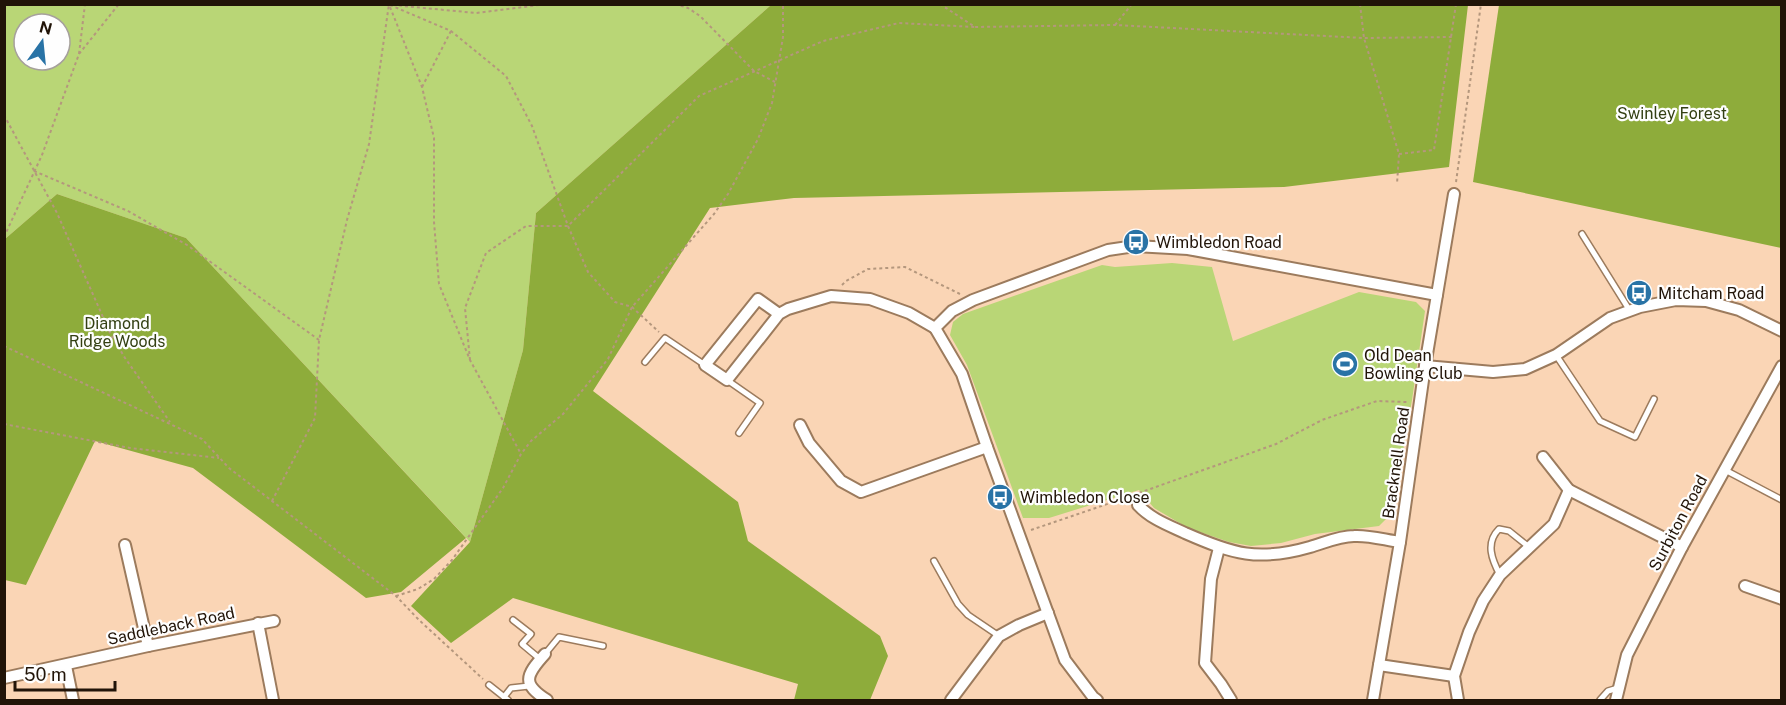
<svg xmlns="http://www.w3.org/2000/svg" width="1786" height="705" font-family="'Public Sans',sans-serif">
<rect width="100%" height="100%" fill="#fad5b5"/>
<g fill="#b9d676" fill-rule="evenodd">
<path d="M 5,5 L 771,5 L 536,213 L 523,350 L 470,542 L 186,238 L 57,194 L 5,239 ZM 24,24 L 60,24 L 60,60 L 24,60 Z"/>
<polygon points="1172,263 1212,267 1233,341 1359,292 1416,302 1425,311 1412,400 1392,513 1379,526 1315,534 1281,543 1251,546 1229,542 1188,528 1154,508 1139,490 1049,518 1023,518 967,365 950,335 953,322 963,314 1102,265 1115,267"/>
</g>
<g fill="#8eac3b">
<polygon points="771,5 1468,5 1449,167 1284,187 794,198 710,208 593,391 738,502 748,541 880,636 888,656 870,700 794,700 798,684 513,598 451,643 411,606 470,542 523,350 536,213"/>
<polygon points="1499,5 1781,5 1781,248 1473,182"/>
<polygon points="57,194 186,238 466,538 401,592 366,598 193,468 95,441 26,585 5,580 5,239"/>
</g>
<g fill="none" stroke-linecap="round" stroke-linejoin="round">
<g stroke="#9c7b5d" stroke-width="8">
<g id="service">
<polyline points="1582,234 1630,311"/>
<polyline points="1556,355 1600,421 1635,437 1654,399"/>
<polyline points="645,362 665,338 705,365"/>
<polyline points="727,380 760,403 739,433"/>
<polyline points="1725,470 1782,500"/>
<polyline points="934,561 958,604 968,615 999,636"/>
<path d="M 1500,575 C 1492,560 1485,543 1499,529 L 1509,531 L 1529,547"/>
<polyline points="513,620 531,634 522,644 540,659"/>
<polyline points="545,654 559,637 603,646"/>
<polyline points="489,685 508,700"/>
<polyline points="504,697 511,688 529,686"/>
<polyline points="1600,700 1608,691 1618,688"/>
</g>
</g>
<g stroke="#9c7b5d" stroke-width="14">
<g id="minor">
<polyline points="779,314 758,299 705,365 727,380 779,314 788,309 831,296 870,299 909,313 935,328"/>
<polyline points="1425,366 1493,372 1525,369 1556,355 1610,318 1640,307 1676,300 1706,301 1739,310 1782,331"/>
<polyline points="800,425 809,443 841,481 861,492 987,447"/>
<polyline points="1543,457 1569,490 1682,547"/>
<path d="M 1138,505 C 1151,519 1168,525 1185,533 C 1233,554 1258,562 1310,547 C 1324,543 1339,536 1354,536 C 1369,535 1385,540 1400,542"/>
<polyline points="125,545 148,646"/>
<polyline points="1219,548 1211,579 1205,663 1221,684 1231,700"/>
<polyline points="1745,586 1782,599"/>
<polyline points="258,623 273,700"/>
<path d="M 545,654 C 525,676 522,684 547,700"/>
<polyline points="1379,665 1454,676"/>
<polyline points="66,666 73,700"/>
<polyline points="4,678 148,646 274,621"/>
<polyline points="951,700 999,636 1019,625 1048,613"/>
<polyline points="1097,700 1093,697 1065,660 987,447 962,374 935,328 952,311 973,300 1108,250 1135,246 1188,249 1437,295"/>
<polyline points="1373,700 1400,542 1425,366 1454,194"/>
<polyline points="1458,700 1454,676 1469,632 1483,601 1500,575 1554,524 1569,490"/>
<polyline points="1616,700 1627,655 1682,547 1782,366"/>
</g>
</g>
<g stroke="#b4977d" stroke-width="2" stroke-dasharray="3 3" stroke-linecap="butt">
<polyline points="675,4 688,8 700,16 754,71 775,82"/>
<polyline points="940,4 975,27 1115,25 1364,38 1452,37"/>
<polyline points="1360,4 1364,38 1399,154 1397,184"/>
<polyline points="390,5 451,31 506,76 532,126 568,226 588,272 615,302 632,307 659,332"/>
<polyline points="393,5 476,13 547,4"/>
<polyline points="390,7 422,87 434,138 434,222 439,284 470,360 521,454"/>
<polyline points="1115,25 1132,4"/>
<polyline points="79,54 119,4"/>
<polyline points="422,87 451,31"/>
<polyline points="4,115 57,213 110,333 125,358 170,422"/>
<polyline points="1399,154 1434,150 1456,4"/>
<polyline points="34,171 128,211 187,245 319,340"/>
<polyline points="1456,182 1481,4"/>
<polyline points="4,237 42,155 79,54 85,4"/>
<polyline points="842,285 846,281 868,269 905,267 960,294"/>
<polyline points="4,346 202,439 229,468 396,596 419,620 483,679"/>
<polyline points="470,360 465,308 486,253 526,226 568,226 699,96 823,41 899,23 975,27"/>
<polyline points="4,424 130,448 219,458"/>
<polyline points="1139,493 1276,444 1322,420 1377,401 1407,402"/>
<polyline points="272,501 315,418 319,340 347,220 369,144 389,4"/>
<polyline points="1031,530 1128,497"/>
<polyline points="396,596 418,589 434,579 452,560 503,488 521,454 531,441 563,414 608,359 632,307 714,214 728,194 758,139 772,103 783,37 783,4"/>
</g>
<use href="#service" stroke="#fff" stroke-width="5"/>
<use href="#minor" stroke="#fff" stroke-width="10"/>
</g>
<defs>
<g id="bus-disc" transform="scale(1.35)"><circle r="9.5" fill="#2973a6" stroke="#fefefe"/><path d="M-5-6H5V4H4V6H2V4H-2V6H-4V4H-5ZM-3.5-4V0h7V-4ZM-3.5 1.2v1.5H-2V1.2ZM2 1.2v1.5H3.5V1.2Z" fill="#fff"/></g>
<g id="stadium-disc" transform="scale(1.35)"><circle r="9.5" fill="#2973a6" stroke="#fefefe"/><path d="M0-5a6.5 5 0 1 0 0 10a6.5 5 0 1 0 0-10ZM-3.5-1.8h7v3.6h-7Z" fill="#fff"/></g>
</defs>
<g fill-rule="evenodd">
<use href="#bus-disc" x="1136" y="242"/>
<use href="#bus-disc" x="1639" y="293"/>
<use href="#stadium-disc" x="1345" y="364"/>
<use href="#bus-disc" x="1000" y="497"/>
</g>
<g text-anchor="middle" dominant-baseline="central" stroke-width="4.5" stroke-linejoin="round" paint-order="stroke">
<g font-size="16" fill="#344013" stroke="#fefefe">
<text x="1672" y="113">Swinley Forest</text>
<text x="117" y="323">Diamond<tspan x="117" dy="18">Ridge Woods</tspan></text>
</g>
<g font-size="16" fill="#211408" stroke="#fefefe" text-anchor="start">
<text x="1156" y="242">Wimbledon Road</text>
<text x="1658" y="293">Mitcham Road</text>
<text x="1364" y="355">Old Dean<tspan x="1364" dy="18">Bowling Club</tspan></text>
<text x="1020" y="497">Wimbledon Close</text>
</g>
<g font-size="16" fill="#211408" stroke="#fefefe">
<text transform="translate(1396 463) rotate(-82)">Bracknell Road</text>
<text transform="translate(1678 523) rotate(-62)">Surbiton Road</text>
<text transform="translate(171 626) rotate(-12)">Saddleback Road</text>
</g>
</g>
<rect width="1786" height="705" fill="none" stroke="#211408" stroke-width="12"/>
<g transform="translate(42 42) rotate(15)"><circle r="28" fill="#fefefe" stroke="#a6a09c" stroke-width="1.5"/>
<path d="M0-4.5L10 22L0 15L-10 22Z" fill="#2973a6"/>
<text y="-9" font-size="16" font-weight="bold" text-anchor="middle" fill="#211408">N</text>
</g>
<path d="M15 681v9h100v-9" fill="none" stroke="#211408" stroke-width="3"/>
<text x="24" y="681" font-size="18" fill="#211408" stroke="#fefefe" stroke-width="4.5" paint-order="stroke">50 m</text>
</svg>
